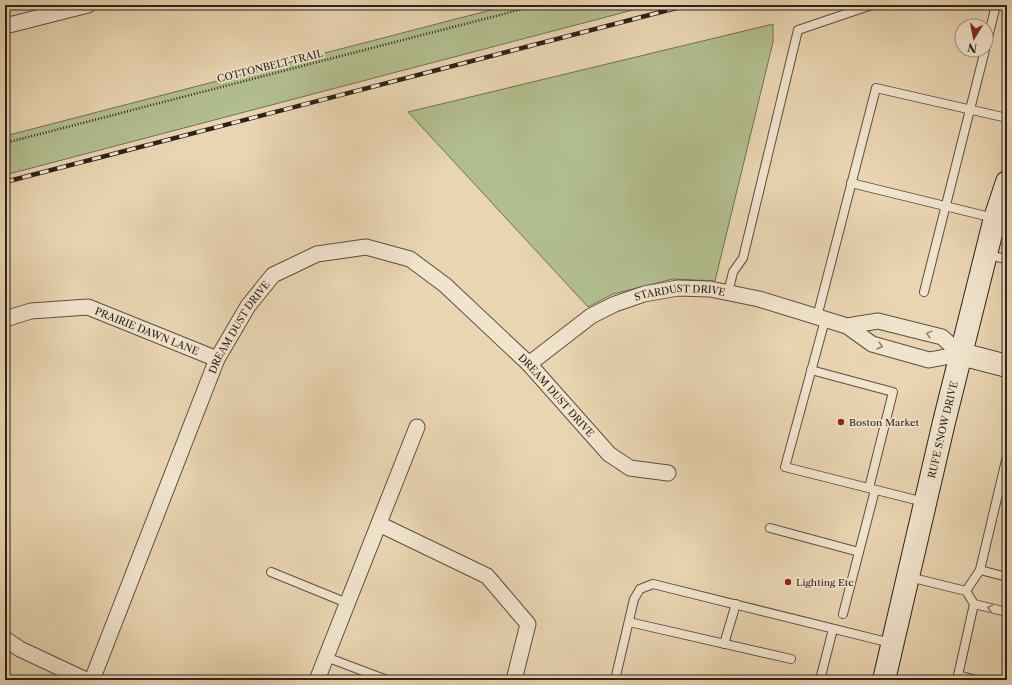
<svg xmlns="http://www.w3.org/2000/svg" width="1012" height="685" font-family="'Libre Caslon Text',serif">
<rect width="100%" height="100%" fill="#e9d5b2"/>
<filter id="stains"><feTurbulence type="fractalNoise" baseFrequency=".005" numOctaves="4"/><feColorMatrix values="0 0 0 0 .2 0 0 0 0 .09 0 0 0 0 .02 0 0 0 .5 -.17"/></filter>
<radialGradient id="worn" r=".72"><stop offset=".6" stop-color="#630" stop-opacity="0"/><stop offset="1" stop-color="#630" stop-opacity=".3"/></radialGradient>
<g fill="#b2be8f" stroke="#707054">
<polygon points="510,5 652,5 5,175 5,136"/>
<polygon points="773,24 773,42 715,281 673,279 613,294 588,307 408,112"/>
</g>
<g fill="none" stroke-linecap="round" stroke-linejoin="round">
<g stroke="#5c4f40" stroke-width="10">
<g id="lane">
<polyline points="986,45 996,5"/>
<polyline points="851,183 994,218"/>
<polyline points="987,255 1007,259"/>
<polyline points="924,292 985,50"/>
<polyline points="728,293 733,272 743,258 798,30 872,5"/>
<polyline points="817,317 876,88 1007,118"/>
<polyline points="825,320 785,467 924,502"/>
<polyline points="811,370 893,392 869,488"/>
<polyline points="770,528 859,552"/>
<polyline points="980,570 1007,456"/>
<polyline points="271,572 347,603"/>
<polyline points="909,577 966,591 974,604 957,680"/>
<polyline points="966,591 980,570 1007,577"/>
<polyline points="974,604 1007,612"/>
<polyline points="843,614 875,490"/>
<polyline points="629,622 791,659"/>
<polyline points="724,644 736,604"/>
<polyline points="326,657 387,680"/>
<polyline points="958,675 976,680"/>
<polyline points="615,680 634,599 640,589 653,584 891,643"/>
<polyline points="820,680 833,629"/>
</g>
</g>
<g stroke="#5c4f40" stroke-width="17">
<g id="street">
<polyline points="5,26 88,5"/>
<path id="s1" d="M 5,319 L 31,311 L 88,307 L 217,359"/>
<polyline points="847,326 878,321 942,337 961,354"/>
<path id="s2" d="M 529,364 L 591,316 L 615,304 L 644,294 L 678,288 L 710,289 L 759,299 L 847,326 L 872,344 L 929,360 L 961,354"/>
<polyline points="379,524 487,576 528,624 514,680"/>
<polyline points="5,639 20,649 86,680"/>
<path id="s3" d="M 92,680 L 217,359 L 248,306 L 273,275 L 317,254 L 366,247 L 410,259 L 445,285 L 529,364 L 609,454 L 630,468 L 668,473"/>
<polyline points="317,680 417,427"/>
</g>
</g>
<g stroke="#2d221a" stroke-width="24">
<g id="secondary">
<polyline points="961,354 1007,366"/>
<path id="s4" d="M 884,680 L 944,422 L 995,218 L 1007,182"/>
</g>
</g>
<polyline stroke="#2d221a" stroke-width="2.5" stroke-dasharray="1 2" stroke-linecap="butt" points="5,143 538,5"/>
<use href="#lane" stroke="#f1e4cd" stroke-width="8"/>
<use href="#street" stroke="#f1e4cd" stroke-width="15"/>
<use href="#secondary" stroke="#f1e4cd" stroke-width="22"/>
<g stroke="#2d221a" stroke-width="4.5">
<polyline id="rail" points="5,182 688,5"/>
</g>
<use href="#rail" stroke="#f1e4cd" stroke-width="3" stroke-dasharray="9" stroke-linecap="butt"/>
</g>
<defs><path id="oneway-chevron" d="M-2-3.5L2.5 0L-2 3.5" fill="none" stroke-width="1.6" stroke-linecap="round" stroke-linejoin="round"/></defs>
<g stroke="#8f8374">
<use href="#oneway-chevron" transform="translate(929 334) rotate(-165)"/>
<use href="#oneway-chevron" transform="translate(880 346) rotate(16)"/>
<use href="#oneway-chevron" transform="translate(990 608) rotate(-167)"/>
</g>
<g fill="#8f2418" stroke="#f1e4cd" stroke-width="1.5">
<circle cx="841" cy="422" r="4"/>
<circle cx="788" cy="582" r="4"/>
</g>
<g text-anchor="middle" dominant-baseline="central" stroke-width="3.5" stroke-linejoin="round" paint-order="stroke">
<g font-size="10" fill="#2d221a" stroke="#f1e4cd">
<text transform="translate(270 66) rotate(-14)">COTTONBELT TRAIL</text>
<text stroke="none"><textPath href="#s2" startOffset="172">STARDUST DRIVE</textPath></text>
<text stroke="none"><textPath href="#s3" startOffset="383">DREAM DUST DRIVE</textPath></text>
<text stroke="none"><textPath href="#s1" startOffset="148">PRAIRIE DAWN LANE</textPath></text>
<text stroke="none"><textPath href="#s3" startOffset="790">DREAM DUST DRIVE</textPath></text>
<text stroke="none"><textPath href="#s4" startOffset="257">RUFE SNOW DRIVE</textPath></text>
</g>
<g font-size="10" fill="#2d221a" stroke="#f1e4cd" text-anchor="start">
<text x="849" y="422">Boston Market</text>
<text x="796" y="582">Lighting Etc</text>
</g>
</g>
<rect width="1012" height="685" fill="none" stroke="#e9d5b2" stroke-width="20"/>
<rect x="6" y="6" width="1000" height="673" fill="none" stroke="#2d221a" stroke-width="2"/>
<rect x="10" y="10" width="992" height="665" fill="none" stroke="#2d221a"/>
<g transform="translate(974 38) rotate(190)"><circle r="19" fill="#f1e4cd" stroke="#a39685"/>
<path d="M0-3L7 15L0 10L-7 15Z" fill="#8f2418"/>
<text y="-6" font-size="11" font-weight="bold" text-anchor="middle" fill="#2d221a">N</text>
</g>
<rect width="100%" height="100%" filter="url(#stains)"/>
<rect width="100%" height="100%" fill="url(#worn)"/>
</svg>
